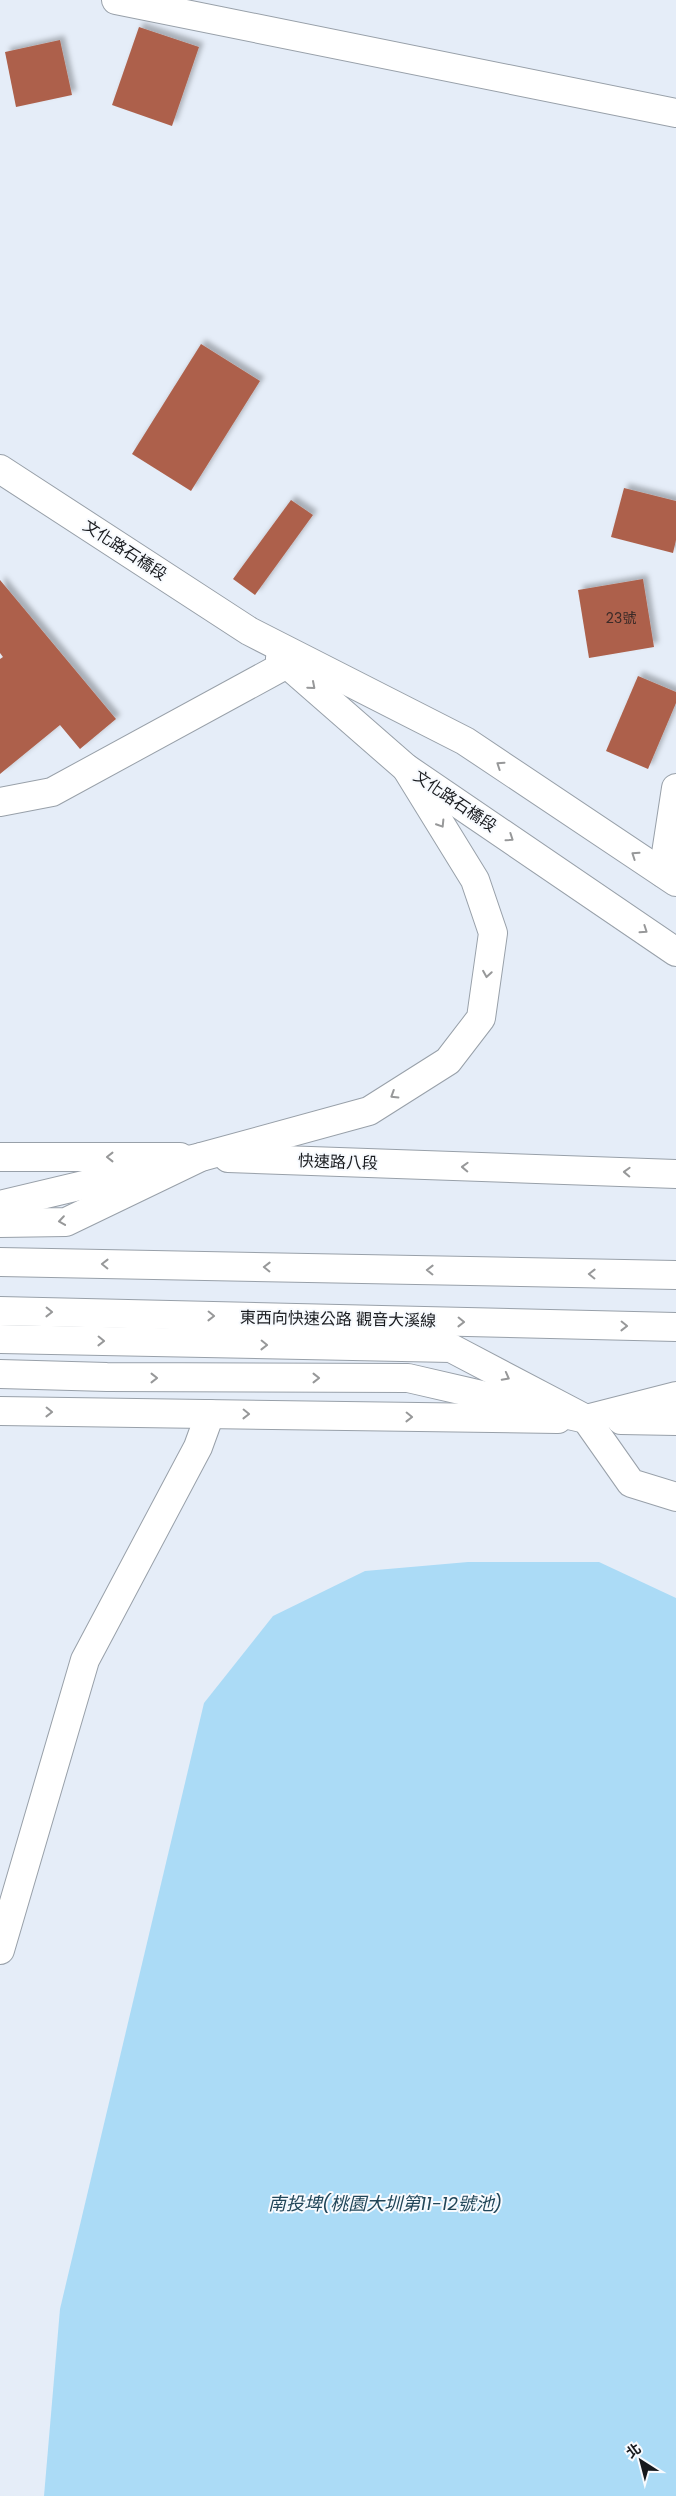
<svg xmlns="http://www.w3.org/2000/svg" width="676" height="2496" font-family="Poppins,'Noto Sans TC',sans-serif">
<defs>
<filter id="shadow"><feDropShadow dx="4.5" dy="-4.5" stdDeviation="2.5" flood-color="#0004"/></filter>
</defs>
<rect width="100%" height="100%" fill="#e5edf8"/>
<polygon fill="#abdbf6" points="599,1562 676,1598 676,2496 44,2496 60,2309 204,1703 273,1616 365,1571 468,1562"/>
<g fill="#ad614b" filter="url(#shadow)">
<polygon points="139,27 199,47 172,126 112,105"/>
<polygon points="60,40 72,95 16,107 5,52"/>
<polygon points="201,344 260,381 191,491 132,454"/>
<polygon points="624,488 676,501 676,540 673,553 611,537"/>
<polygon points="291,500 313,515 255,595 233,579"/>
<polygon points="643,579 654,647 589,658 578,590"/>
<polygon points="0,580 116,719 80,749 60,725 0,774 0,659 3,657 0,653"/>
<polygon points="638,676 676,692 676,703 648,769 606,751"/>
</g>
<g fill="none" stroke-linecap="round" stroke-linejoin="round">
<g stroke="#98a0a9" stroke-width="30">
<g id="street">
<polyline points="116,0 676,113"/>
<polyline points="0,802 52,792 287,664"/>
<polyline points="663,873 676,788"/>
<polyline points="586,1419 631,1483 676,1497"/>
<polyline points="0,1950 85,1660 198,1447 210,1414"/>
</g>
</g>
<g stroke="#98a0a9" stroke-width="30">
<g id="secondary">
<polyline points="0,469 249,631 465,741 676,882"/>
<polyline points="280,658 406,768 676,952"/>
</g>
</g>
<g stroke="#98a0a9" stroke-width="30">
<g id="primary">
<polyline points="0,1157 180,1157"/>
<polyline points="228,1158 676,1174"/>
<polyline points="0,1223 66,1222 201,1157 369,1111 448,1061 481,1018 493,933 475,880 406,768"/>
<polyline points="0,1339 451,1348 586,1419 676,1396"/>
<polyline points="0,1411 558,1419"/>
<polyline points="621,1420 676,1421"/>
</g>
</g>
<g stroke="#98a0a9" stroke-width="30">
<g id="highway">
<polyline points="0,1205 201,1157"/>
<polyline points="0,1262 676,1275"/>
<polyline points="0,1311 676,1327"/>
<polyline points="0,1374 107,1377 408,1378 586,1419"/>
</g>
</g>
<use href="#street" stroke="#fff" stroke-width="28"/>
<use href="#secondary" stroke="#fff" stroke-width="28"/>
<use href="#primary" stroke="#fff" stroke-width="28"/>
<use href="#highway" stroke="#fff" stroke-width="28"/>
</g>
<defs><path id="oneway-chevron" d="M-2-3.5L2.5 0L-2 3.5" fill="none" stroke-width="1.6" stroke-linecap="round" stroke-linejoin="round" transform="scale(1.25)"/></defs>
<g stroke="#979899">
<use href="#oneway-chevron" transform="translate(312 686) rotate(41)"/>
<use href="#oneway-chevron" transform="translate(500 765) rotate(-146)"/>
<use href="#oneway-chevron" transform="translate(441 824) rotate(58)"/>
<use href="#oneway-chevron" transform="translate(510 838) rotate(34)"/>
<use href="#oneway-chevron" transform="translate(635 855) rotate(-146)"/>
<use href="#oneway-chevron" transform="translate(644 930) rotate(34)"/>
<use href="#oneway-chevron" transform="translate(487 974) rotate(99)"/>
<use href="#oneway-chevron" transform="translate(394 1095) rotate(148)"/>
<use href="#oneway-chevron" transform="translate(110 1157) rotate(-180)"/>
<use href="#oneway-chevron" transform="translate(465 1167) rotate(-178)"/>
<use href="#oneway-chevron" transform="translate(627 1172) rotate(-178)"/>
<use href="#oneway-chevron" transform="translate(62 1221) rotate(172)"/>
<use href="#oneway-chevron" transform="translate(105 1264) rotate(-179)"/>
<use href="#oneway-chevron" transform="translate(267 1267) rotate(-179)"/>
<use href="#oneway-chevron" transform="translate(430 1270) rotate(-179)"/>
<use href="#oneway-chevron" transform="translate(592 1274) rotate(-179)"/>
<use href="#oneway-chevron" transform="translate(49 1312) rotate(1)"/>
<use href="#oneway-chevron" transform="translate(211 1316) rotate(1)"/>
<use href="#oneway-chevron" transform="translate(461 1322) rotate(1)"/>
<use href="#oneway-chevron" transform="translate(624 1326) rotate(1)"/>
<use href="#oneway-chevron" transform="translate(101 1341) rotate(1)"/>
<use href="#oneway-chevron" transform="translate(264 1345) rotate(1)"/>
<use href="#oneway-chevron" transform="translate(506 1377) rotate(28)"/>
<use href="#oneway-chevron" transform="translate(154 1378)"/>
<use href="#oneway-chevron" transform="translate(316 1378)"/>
<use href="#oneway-chevron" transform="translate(49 1412) rotate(1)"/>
<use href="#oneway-chevron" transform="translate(246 1414) rotate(1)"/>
<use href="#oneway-chevron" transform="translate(409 1417) rotate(1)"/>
</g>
<g text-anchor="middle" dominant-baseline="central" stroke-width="4" stroke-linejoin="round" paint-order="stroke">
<g font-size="14" fill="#3c2b28">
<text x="621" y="618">23號</text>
</g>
<g font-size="16" fill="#17191d" stroke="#f7fafe">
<text transform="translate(125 550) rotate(33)">文化路石橋段</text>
<text transform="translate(455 801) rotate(34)">文化路石橋段</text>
<text transform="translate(338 1162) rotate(2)">快速路八段</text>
<text transform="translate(338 1319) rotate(1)">東西向快速公路 觀音大溪線</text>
</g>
<g font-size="18" font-style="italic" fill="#214659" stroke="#f7fafe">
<text x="385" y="2203">南投埤(桃園大圳第11-12號池)</text>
</g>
</g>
<g transform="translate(641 2461) rotate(324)" stroke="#f7fafe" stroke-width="4" paint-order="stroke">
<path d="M0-4L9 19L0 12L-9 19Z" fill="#17191d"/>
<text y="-8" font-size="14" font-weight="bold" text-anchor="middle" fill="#17191d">北</text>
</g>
</svg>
